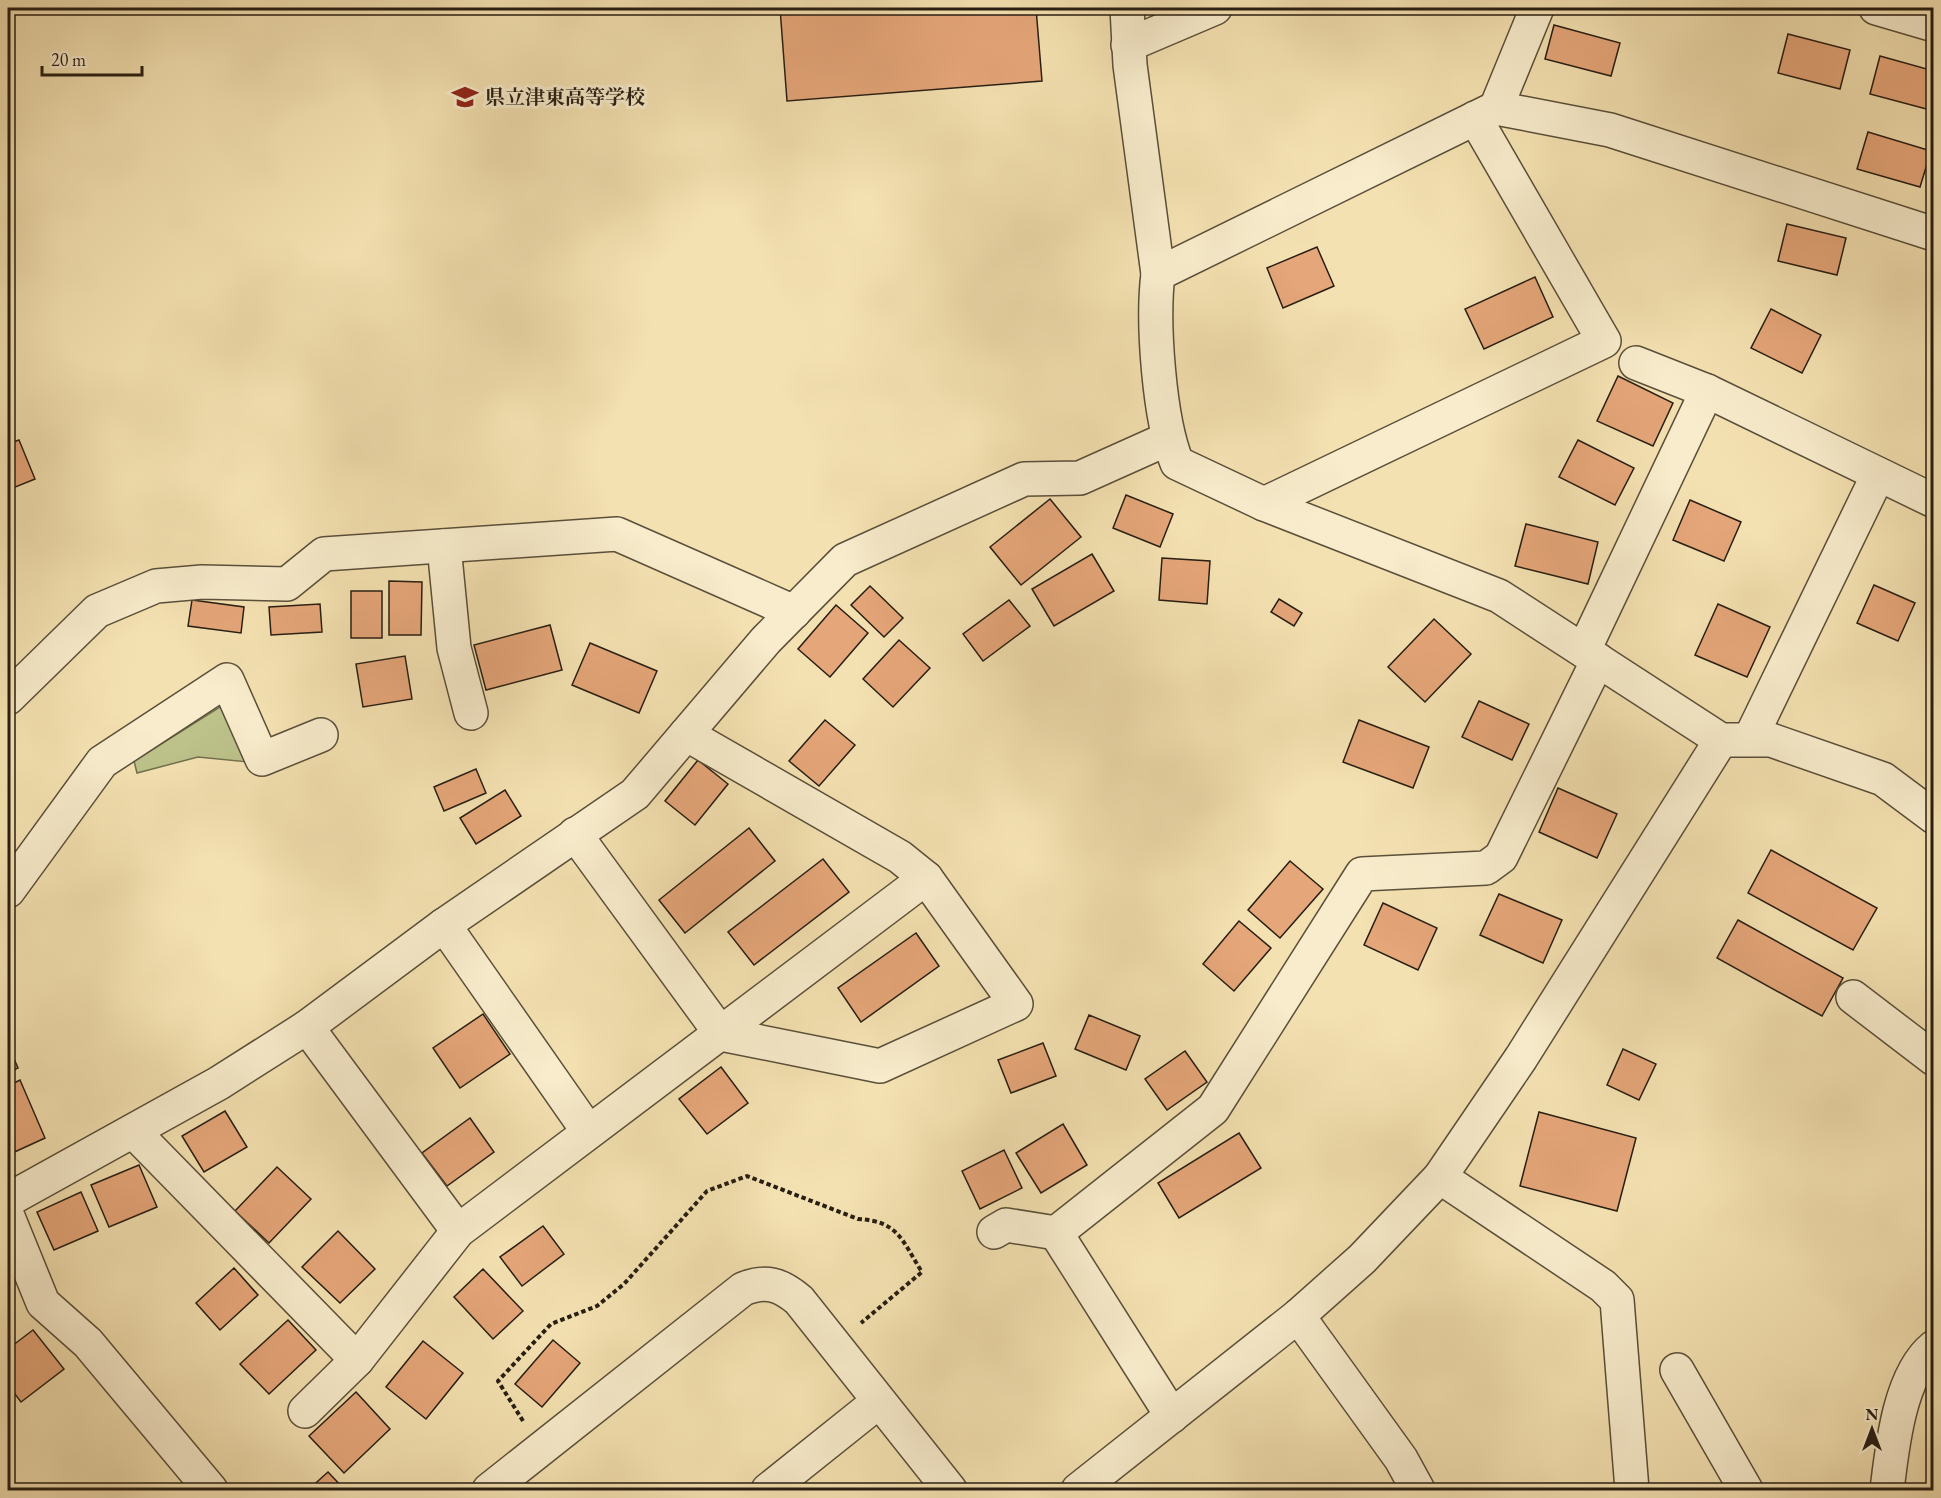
<svg xmlns="http://www.w3.org/2000/svg" width="1941" height="1498" font-family="'EB Garamond','Noto Serif JP',serif">
<rect width="100%" height="100%" fill="#f4e1b1"/>
<filter id="stains"><feTurbulence type="fractalNoise" baseFrequency=".00333" numOctaves="4"/><feColorMatrix values="0 0 0 0 .2 0 0 0 0 .09 0 0 0 0 .02 0 0 0 .5 -.17"/></filter>
<radialGradient id="worn" r=".72"><stop offset=".6" stop-color="#630" stop-opacity="0"/><stop offset="1" stop-color="#630" stop-opacity=".3"/></radialGradient>
<polygon fill="#bcc28a" stroke="#72704e" stroke-width="1.5" points="223,705 248,762 198,757 137,773 134,761"/>
<g fill="#e5a679" stroke="#271e13" stroke-width="1.5">
<polygon points="780,8 1036,8 1042,81 787,101"/>
<polygon points="1554,25 1620,43 1611,76 1545,59"/>
<polygon points="1788,34 1850,50 1840,89 1778,73"/>
<polygon points="1880,56 1934,71 1934,111 1870,94"/>
<polygon points="1868,132 1931,151 1920,187 1857,169"/>
<polygon points="1787,224 1846,238 1837,275 1778,261"/>
<polygon points="1317,247 1334,286 1283,308 1267,268"/>
<polygon points="1535,277 1553,317 1484,349 1465,309"/>
<polygon points="1771,309 1821,335 1802,373 1751,348"/>
<polygon points="1618,376 1673,403 1653,446 1597,421"/>
<polygon points="19,440 35,479 8,490 8,444"/>
<polygon points="1578,440 1634,468 1615,505 1559,477"/>
<polygon points="1126,495 1173,514 1160,547 1113,528"/>
<polygon points="1050,499 1081,537 1021,585 990,547"/>
<polygon points="1690,500 1741,522 1724,561 1673,540"/>
<polygon points="1526,524 1598,542 1588,584 1515,566"/>
<polygon points="1092,554 1114,591 1054,626 1032,589"/>
<polygon points="1162,558 1210,561 1207,604 1159,600"/>
<polygon points="389,581 422,582 421,635 389,635"/>
<polygon points="1874,585 1915,603 1898,641 1857,623"/>
<polygon points="870,586 903,618 884,637 851,605"/>
<rect x="351" y="591" width="31" height="47"/>
<polygon points="1279,599 1302,613 1294,626 1271,612"/>
<polygon points="192,600 244,607 241,633 188,626"/>
<polygon points="1009,600 1030,626 983,661 963,634"/>
<polygon points="320,604 322,632 271,635 269,607"/>
<polygon points="1718,604 1770,627 1747,677 1695,655"/>
<polygon points="836,605 868,633 830,677 798,649"/>
<polygon points="1434,619 1471,654 1425,702 1388,667"/>
<polygon points="550,625 562,670 486,690 474,645"/>
<polygon points="899,640 930,668 893,707 863,679"/>
<polygon points="590,643 657,671 639,713 572,685"/>
<polygon points="405,656 412,699 363,707 356,664"/>
<polygon points="1479,701 1529,724 1512,760 1462,737"/>
<polygon points="825,720 855,745 819,786 789,761"/>
<polygon points="1359,720 1429,747 1413,788 1343,762"/>
<polygon points="698,760 728,784 695,825 665,801"/>
<polygon points="476,769 486,793 444,811 434,787"/>
<polygon points="1558,788 1617,814 1597,858 1539,832"/>
<polygon points="505,790 521,816 476,844 460,818"/>
<polygon points="749,828 775,861 685,933 659,900"/>
<polygon points="1771,850 1877,908 1853,950 1748,893"/>
<polygon points="823,859 849,892 754,965 728,932"/>
<polygon points="1290,861 1323,889 1280,938 1248,910"/>
<polygon points="1499,894 1562,920 1543,963 1480,935"/>
<polygon points="1383,903 1437,928 1418,970 1364,945"/>
<polygon points="1738,920 1843,978 1822,1016 1717,958"/>
<polygon points="1239,921 1271,948 1234,991 1203,964"/>
<polygon points="916,933 939,966 861,1022 838,988"/>
<polygon points="483,1014 510,1054 460,1088 433,1048"/>
<polygon points="1089,1015 1140,1036 1126,1070 1075,1049"/>
<polygon points="1043,1043 1056,1076 1011,1093 998,1060"/>
<polygon points="1623,1049 1656,1064 1639,1100 1607,1085"/>
<polygon points="1185,1051 1207,1082 1167,1110 1145,1079"/>
<polygon points="11,1052 18,1068 8,1073 8,1053"/>
<polygon points="721,1067 748,1103 707,1134 679,1099"/>
<polygon points="20,1080 45,1138 8,1155 8,1086"/>
<polygon points="225,1111 247,1147 204,1172 182,1136"/>
<polygon points="1539,1112 1636,1138 1617,1211 1520,1186"/>
<polygon points="470,1118 494,1152 447,1186 422,1153"/>
<polygon points="1063,1124 1087,1165 1041,1193 1016,1153"/>
<polygon points="1239,1133 1261,1168 1179,1218 1158,1183"/>
<polygon points="1004,1150 1022,1188 980,1209 962,1171"/>
<polygon points="139,1165 157,1207 109,1227 91,1185"/>
<polygon points="277,1167 311,1199 269,1243 235,1211"/>
<polygon points="81,1192 98,1231 54,1250 37,1212"/>
<polygon points="543,1226 564,1254 522,1286 500,1257"/>
<polygon points="338,1231 375,1269 340,1303 302,1267"/>
<polygon points="234,1268 258,1295 220,1330 196,1303"/>
<polygon points="483,1269 523,1311 493,1339 454,1297"/>
<polygon points="288,1320 316,1350 269,1394 240,1364"/>
<polygon points="33,1330 64,1369 21,1402 8,1385 8,1349"/>
<polygon points="553,1340 580,1363 542,1407 515,1384"/>
<polygon points="423,1341 463,1373 426,1419 386,1387"/>
<polygon points="356,1392 390,1429 344,1473 309,1436"/>
<polygon points="328,1472 345,1490 308,1490"/>
</g>
<g fill="none" stroke-linecap="round" stroke-linejoin="round">
<g stroke="#5a4f3a" stroke-width="36">
<g id="minor">
<path d="M 1127,8 L 1130,65 L 1158,274 C 1152,322 1159,419 1177,463 L 1264,504 L 1499,596 L 1721,740 L 1771,740 L 1883,779 L 1934,817"/>
<polyline points="1876,8 1934,25"/>
<polyline points="1128,45 1215,8"/>
<polyline points="1496,108 1537,8"/>
<polyline points="1158,274 1496,108 1610,130 1934,234"/>
<polyline points="1636,363 1707,391 1934,501"/>
<polyline points="1264,504 1604,341 1475,118"/>
<polyline points="444,546 454,648 471,713"/>
<polyline points="1584,650 1707,391"/>
<polyline points="8,698 97,611 156,586 202,582 287,584 324,554 617,534 794,612"/>
<polyline points="1750,739 1878,475"/>
<polyline points="575,834 721,1034 880,1066 1016,1004 926,878 900,857 686,734"/>
<polyline points="8,891 102,762 227,680 262,759 321,735"/>
<polyline points="444,925 588,1131"/>
<polyline points="1853,997 1934,1059"/>
<polyline points="307,1027 458,1231"/>
<polyline points="133,1131 357,1360 458,1231 926,878"/>
<polyline points="1440,1177 1603,1286 1617,1300 1632,1490"/>
<polyline points="8,1200 219,1083 307,1027 444,925 635,794 766,640 845,560 1024,479 1080,478 1167,439"/>
<polyline points="8,1217 43,1303 88,1343 211,1490"/>
<polyline points="994,1232 1006,1225 1056,1233"/>
<polyline points="1298,1316 1401,1459 1418,1490"/>
<polyline points="1677,1370 1746,1490"/>
<polyline points="305,1411 357,1360"/>
<polyline points="1172,1416 1056,1233 1213,1109 1362,874 1486,868 1501,857 1598,660"/>
<path d="M 489,1490 L 743,1289 C 766,1280 780,1284 799,1300 L 950,1490"/>
<polyline points="768,1490 878,1402"/>
<polyline points="1078,1490 1298,1316 1362,1259 1440,1177 1521,1058 1721,740"/>
<path d="M 1887,1490 C 1892,1449 1899,1375 1934,1347"/>
</g>
</g>
<path stroke="#271e13" stroke-width="4" stroke-dasharray="4.5 3" stroke-linecap="butt" d="M 523,1421 L 498,1381 L 551,1324 L 597,1306 L 624,1284 L 707,1191 L 747,1176 L 858,1219 C 899,1221 902,1241 922,1272 L 861,1323"/>
<use href="#minor" stroke="#f8eccc" stroke-width="33"/>
</g>
<defs>
<g id="school-bare" transform="scale(2.07)"><path d="M0-5L7-2L0 1L-7-2ZM-4 1L0 2.5L4 1V4Q0 6-4 4Z" fill="#8f2418" stroke="#f8eccc" stroke-width="2.5" paint-order="stroke"/></g>
</defs>
<g fill-rule="evenodd">
<use href="#school-bare" x="465" y="97"/>
</g>
<g text-anchor="middle" dominant-baseline="central" stroke-width="6" stroke-linejoin="round" paint-order="stroke">
<g font-size="20" font-weight="bold" fill="#271e13" stroke="#f8eccc" text-anchor="start">
<text x="485" y="97">県立津東高等学校</text>
</g>
</g>
<rect width="1941" height="1498" fill="none" stroke="#f4e1b1" stroke-width="30"/>
<rect x="9" y="9" width="1923" height="1480" fill="none" stroke="#271e13" stroke-width="3"/>
<rect x="15" y="15" width="1911" height="1468" fill="none" stroke="#271e13" stroke-width="1.5"/>
<g transform="translate(1872 1429)" stroke="#f8eccc" stroke-width="4.5" paint-order="stroke">
<path d="M0-4.5L10 22L0 15L-10 22Z" fill="#271e13"/>
<text y="-9" font-size="16" font-weight="bold" text-anchor="middle" fill="#271e13">N</text>
</g>
<path d="M42 66v9h100v-9" fill="none" stroke="#271e13" stroke-width="3"/>
<text x="51" y="66" font-size="18" fill="#271e13" stroke="#f8eccc" stroke-width="4.5" paint-order="stroke">20 m</text>
<rect width="100%" height="100%" filter="url(#stains)"/>
<rect width="100%" height="100%" fill="url(#worn)"/>
</svg>
